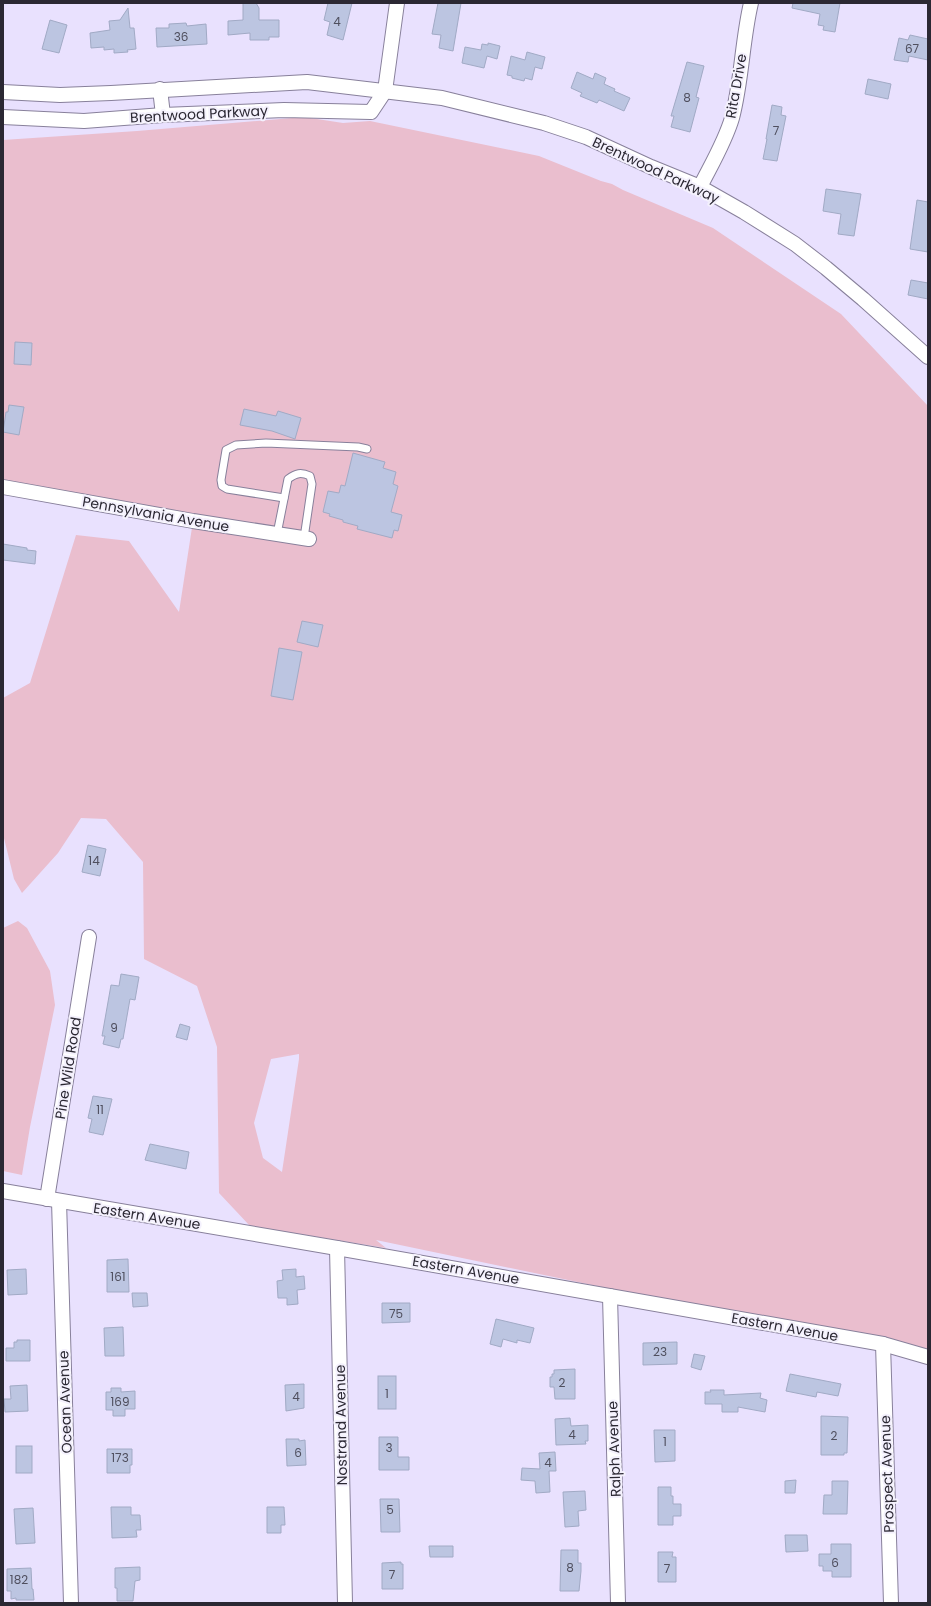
<svg xmlns="http://www.w3.org/2000/svg" width="931" height="1606" font-family="Poppins,sans-serif">
<rect width="100%" height="100%" fill="#e9e1fe"/>
<g fill="#eabece" fill-rule="evenodd">
<path d="M 304,117 L 343,123 L 370,121 L 539,156 L 601,181 L 612,184 L 623,190 L 713,228 L 841,314 L 928,406 L 928,1355 L 376,1240 L 386,1248 L 250,1226 L 219,1193 L 217,1047 L 197,986 L 144,959 L 143,862 L 106,819 L 81,818 L 58,853 L 22,893 L 14,879 L 3,834 L 3,698 L 30,683 L 76,535 L 129,541 L 179,612 L 193,521 L 3,484 L 3,140 L 137,131 ZM 299,1054 L 299,1059 L 282,1172 L 263,1158 L 254,1123 L 271,1059 Z"/>
<polygon points="18,921 27,928 50,971 55,1005 30,1127 22,1175 3,1171 3,928"/>
</g>
<g fill="#bcc5e1" stroke="#a1aac5">
<polygon points="243,3 256,3 259,8 259,20 279,20 279,37 269,37 269,40 250,40 250,33 228,35 228,21 243,20"/>
<polygon points="328,3 352,3 343,40 327,35 330,22 324,20"/>
<polygon points="438,3 461,3 453,51 439,48 441,35 432,34"/>
<polygon points="793,3 840,3 835,32 823,30 824,26 818,25 820,14 792,8"/>
<polygon points="128,8 130,28 134,28 136,49 127,50 128,52 114,53 114,49 104,50 104,47 91,48 90,33 110,30 109,21 120,20"/>
<polygon points="50,20 67,25 59,53 42,49"/>
<polygon points="186,23 187,26 206,24 207,44 157,47 156,28 169,28 169,24"/>
<polygon points="910,35 928,39 928,60 909,56 908,62 894,60 899,38 908,40"/>
<polygon points="488,43 500,46 497,59 487,56 484,68 462,63 465,47 481,50 482,44 488,45"/>
<polygon points="527,52 545,57 542,69 535,67 532,80 525,78 524,81 512,78 512,76 507,75 511,56 525,60"/>
<polygon points="687,62 704,66 696,97 699,98 690,132 671,127 674,116 671,116"/>
<polygon points="577,72 593,79 595,73 606,78 604,84 615,89 614,91 630,98 624,111 599,100 597,103 580,96 582,93 571,88"/>
<polygon points="868,79 891,84 888,99 865,94"/>
<polygon points="772,105 782,107 781,115 786,116 777,161 763,159 767,139 766,139"/>
<polygon points="826,189 861,194 854,236 838,234 841,214 823,211"/>
<polygon points="917,200 928,202 928,252 910,249"/>
<polygon points="911,280 928,283 928,299 908,295"/>
<polygon points="15,342 32,343 31,365 14,364"/>
<polygon points="9,405 24,407 19,435 3,432 6,412 8,412"/>
<polygon points="244,409 276,416 278,411 301,418 295,439 272,431 240,425"/>
<polygon points="353,453 385,462 383,468 396,472 393,484 398,486 391,512 402,515 398,531 394,530 392,538 357,529 358,526 343,522 343,520 329,516 330,514 323,512 328,491 339,493 341,485 345,486"/>
<polygon points="3,544 27,548 27,550 36,551 35,564 3,560"/>
<polygon points="302,621 323,625 318,647 297,642"/>
<polygon points="279,648 302,652 293,700 271,696"/>
<polygon points="88,845 106,849 100,876 82,872"/>
<polygon points="121,974 139,977 135,1000 130,999 123,1039 121,1039 119,1048 103,1044 105,1036 102,1036 111,985 119,986"/>
<polygon points="180,1024 190,1027 187,1040 176,1037"/>
<polygon points="93,1096 112,1099 103,1135 89,1132 92,1119 88,1118"/>
<polygon points="150,1144 189,1152 186,1169 145,1160"/>
<polygon points="128,1259 129,1292 107,1292 107,1260"/>
<polygon points="26,1269 27,1294 8,1295 7,1270"/>
<polygon points="296,1269 296,1277 304,1276 305,1289 297,1290 298,1304 287,1305 287,1298 278,1298 277,1281 283,1280 282,1270"/>
<polygon points="132,1293 147,1293 148,1306 133,1307"/>
<polygon points="382,1303 410,1303 410,1322 382,1323"/>
<polygon points="496,1319 534,1328 530,1343 517,1340 517,1343 503,1339 501,1347 490,1344"/>
<polygon points="123,1327 124,1356 105,1356 104,1328"/>
<polygon points="17,1340 30,1340 30,1361 6,1361 6,1348 14,1348 14,1342 17,1342"/>
<polygon points="677,1342 677,1364 643,1365 643,1343"/>
<polygon points="694,1354 705,1356 701,1370 691,1367"/>
<polygon points="575,1369 575,1399 555,1399 554,1387 550,1387 550,1377 552,1377 552,1374 554,1374 554,1370"/>
<polygon points="790,1374 841,1384 838,1396 817,1392 816,1397 786,1391"/>
<rect x="378" y="1376" width="18" height="33"/>
<polygon points="304,1384 304,1408 286,1411 285,1385"/>
<polygon points="27,1385 28,1411 5,1412 4,1399 11,1399 10,1386"/>
<polygon points="111,1388 121,1388 121,1392 135,1391 135,1409 125,1409 125,1416 113,1416 113,1410 106,1410 106,1392 111,1392"/>
<polygon points="710,1390 724,1390 724,1395 761,1393 760,1398 767,1400 765,1412 738,1407 738,1412 722,1412 722,1404 705,1404 705,1392 711,1392"/>
<polygon points="821,1416 848,1417 847,1453 844,1453 844,1455 821,1455"/>
<polygon points="570,1418 571,1426 588,1425 588,1441 585,1441 586,1444 556,1445 555,1419"/>
<polygon points="654,1430 675,1430 675,1461 655,1462"/>
<polygon points="379,1437 398,1437 398,1457 409,1457 409,1470 379,1470"/>
<polygon points="286,1439 299,1439 299,1441 305,1440 306,1465 287,1466"/>
<rect x="16" y="1446" width="16" height="27"/>
<polygon points="107,1449 132,1449 132,1465 130,1465 130,1473 107,1473"/>
<polygon points="555,1452 556,1471 549,1471 550,1492 536,1493 535,1481 521,1480 522,1468 540,1469 539,1453"/>
<polygon points="796,1480 795,1493 785,1493 785,1481"/>
<polygon points="832,1481 848,1481 847,1514 823,1514 824,1495 832,1495"/>
<polygon points="658,1487 671,1487 671,1496 673,1496 673,1504 681,1504 681,1516 673,1516 673,1525 658,1525"/>
<polygon points="585,1491 586,1510 578,1511 579,1526 565,1527 563,1492"/>
<polygon points="380,1499 399,1499 400,1532 381,1532"/>
<polygon points="111,1507 131,1507 131,1515 140,1515 141,1530 136,1530 137,1537 112,1538"/>
<polygon points="267,1507 284,1507 285,1525 281,1525 281,1533 267,1533"/>
<polygon points="33,1508 35,1543 16,1544 14,1509"/>
<polygon points="785,1535 807,1535 808,1551 786,1552"/>
<polygon points="831,1544 851,1544 851,1577 832,1577 832,1571 823,1571 823,1566 819,1566 819,1554 831,1554"/>
<polygon points="429,1546 453,1546 453,1557 430,1557"/>
<polygon points="561,1550 578,1550 578,1563 581,1563 581,1571 579,1591 560,1591"/>
<polygon points="658,1552 673,1552 672,1557 676,1557 676,1582 658,1582"/>
<polygon points="401,1562 401,1564 403,1564 403,1589 382,1589 382,1563"/>
<polygon points="140,1567 140,1580 135,1581 133,1601 117,1601 117,1588 115,1588 115,1568"/>
<polygon points="31,1568 32,1589 33,1589 34,1600 16,1600 16,1598 11,1599 11,1591 7,1591 7,1569"/>
</g>
<g fill="none" stroke-linecap="round" stroke-linejoin="round">
<g stroke="#88809b" stroke-width="9">
<g id="lane">
<polyline points="284,498 227,489 222,486 221,480 226,450 236,445 266,443 358,447 367,449"/>
<path d="M 277,534 L 288,479 C 296,473 301,472 310,476 L 312,484 L 304,538"/>
</g>
</g>
<g stroke="#88809b" stroke-width="16">
<g id="street">
<polyline points="160,89 163,115"/>
<polyline points="3,92 60,95 111,93 307,82 442,98 544,123 586,137 651,167 700,187 744,212 795,244 826,268 863,299 928,357"/>
<polyline points="3,117 84,121 163,115 284,110 371,112 385,91 397,3"/>
<path d="M 700,187 C 711,165 725,142 732,118 C 742,80 742,41 751,3"/>
<polyline points="3,487 193,521 309,539"/>
<polyline points="3,1191 337,1248 883,1344 928,1357"/>
<polyline points="47,1199 89,937"/>
<polyline points="59,1201 71,1603"/>
<polyline points="337,1248 345,1603"/>
<polyline points="610,1296 618,1603"/>
<polyline points="883,1344 891,1603"/>
</g>
</g>
<use href="#lane" stroke="#fff" stroke-width="7"/>
<use href="#street" stroke="#fff" stroke-width="14"/>
</g>
<g text-anchor="middle" dominant-baseline="central" stroke-width="4" stroke-linejoin="round" paint-order="stroke">
<g font-size="12" fill="#4f4f5e">
<text x="337" y="21">4</text>
<text x="181" y="36">36</text>
<text x="912" y="48">67</text>
<text x="687" y="97">8</text>
<text x="776" y="130">7</text>
<text x="94" y="860">14</text>
<text x="114" y="1027">9</text>
<text x="100" y="1109">11</text>
<text x="118" y="1276">161</text>
<text x="396" y="1313">75</text>
<text x="660" y="1351">23</text>
<text x="562" y="1382">2</text>
<text x="387" y="1393">1</text>
<text x="296" y="1396">4</text>
<text x="120" y="1401">169</text>
<text x="572" y="1434">4</text>
<text x="834" y="1435">2</text>
<text x="665" y="1441">1</text>
<text x="389" y="1447">3</text>
<text x="298" y="1452">6</text>
<text x="120" y="1457">173</text>
<text x="548" y="1462">4</text>
<text x="390" y="1509">5</text>
<text x="835" y="1562">6</text>
<text x="570" y="1567">8</text>
<text x="667" y="1568">7</text>
<text x="392" y="1574">7</text>
<text x="19" y="1579">182</text>
</g>
<g font-size="14" fill="#2b2833" stroke="#f4f1fd">
<text transform="translate(736 86) rotate(-80)">Rita Drive</text>
<text transform="translate(199 114) rotate(-3)">Brentwood Parkway</text>
<text transform="translate(656 170) rotate(25)">Brentwood Parkway</text>
<text transform="translate(156 514) rotate(10)">Pennsylvania Avenue</text>
<text transform="translate(68 1068) rotate(-81)">Pine Wild Road</text>
<text transform="translate(147 1216) rotate(9)">Eastern Avenue</text>
<text transform="translate(466 1270) rotate(10)">Eastern Avenue</text>
<text transform="translate(785 1327) rotate(10)">Eastern Avenue</text>
<text transform="translate(65 1402) rotate(-92)">Ocean Avenue</text>
<text transform="translate(341 1425) rotate(-91)">Nostrand Avenue</text>
<text transform="translate(614 1449) rotate(-92)">Ralph Avenue</text>
<text transform="translate(887 1474) rotate(-92)">Prospect Avenue</text>
</g>
</g>
<rect width="931" height="1606" fill="none" stroke="#2b2833" stroke-width="8"/>
</svg>
